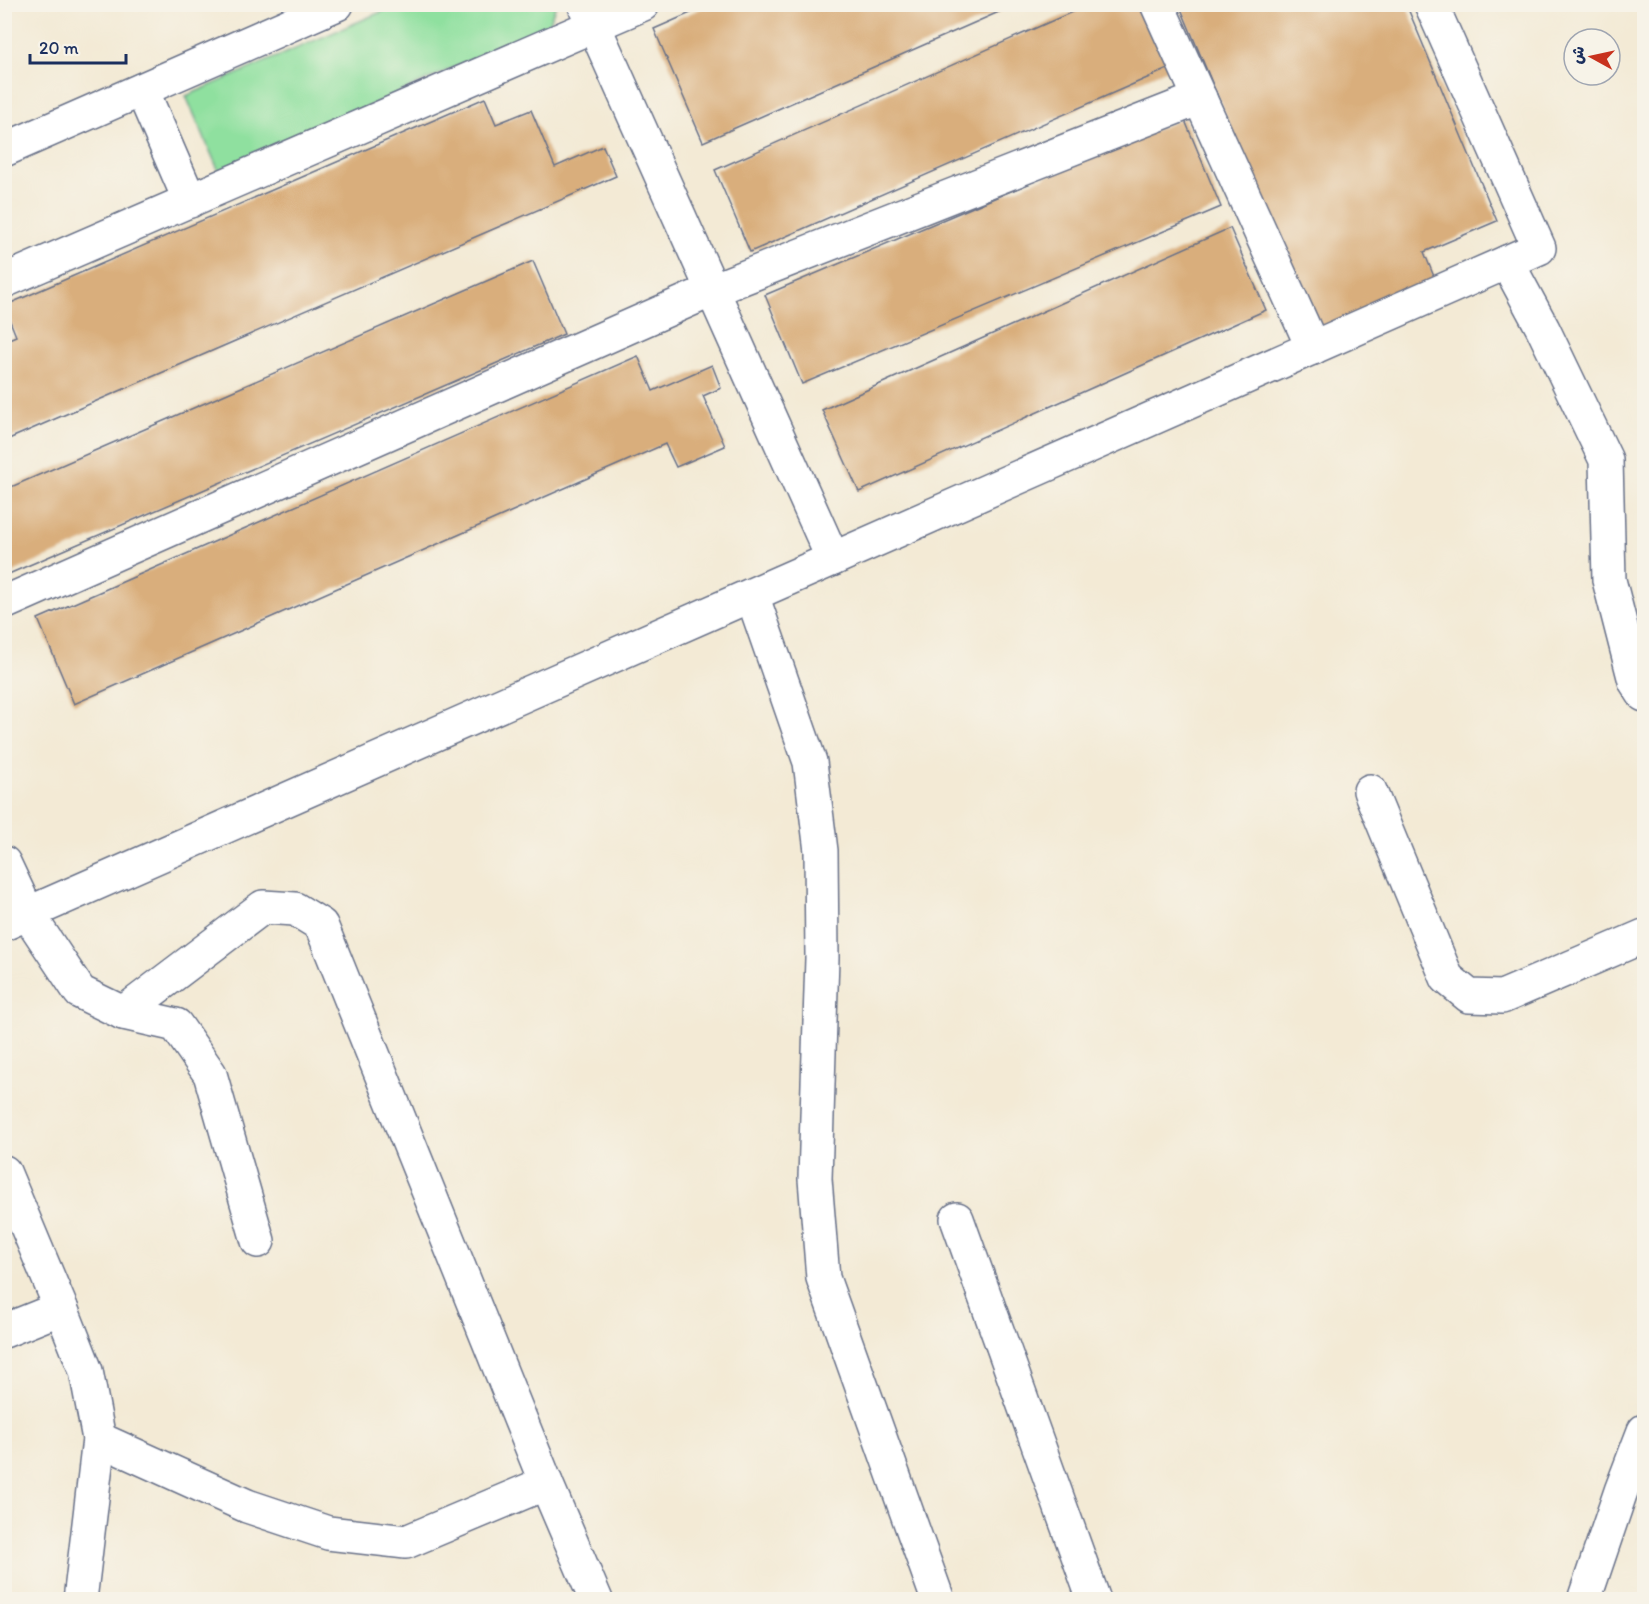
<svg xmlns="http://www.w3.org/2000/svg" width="1649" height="1604" font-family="Itim,'Playpen Sans Arabic',sans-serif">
<rect width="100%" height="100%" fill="#f7f3e8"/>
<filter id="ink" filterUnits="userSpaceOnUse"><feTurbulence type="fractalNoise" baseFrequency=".0167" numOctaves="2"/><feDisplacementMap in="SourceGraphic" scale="12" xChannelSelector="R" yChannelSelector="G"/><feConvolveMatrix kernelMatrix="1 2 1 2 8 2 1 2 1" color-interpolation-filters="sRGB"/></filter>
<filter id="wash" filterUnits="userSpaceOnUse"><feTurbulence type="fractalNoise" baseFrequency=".008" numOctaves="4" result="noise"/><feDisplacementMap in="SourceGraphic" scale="24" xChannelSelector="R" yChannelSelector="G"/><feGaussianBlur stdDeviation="1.35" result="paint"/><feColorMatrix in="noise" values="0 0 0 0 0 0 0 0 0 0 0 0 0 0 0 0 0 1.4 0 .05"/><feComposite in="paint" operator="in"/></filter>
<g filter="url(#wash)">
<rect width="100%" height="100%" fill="#f3ead5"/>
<polygon fill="#8fe09f" stroke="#55887e" stroke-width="1.5" points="397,5 556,5 548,25 220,174 186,96"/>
<g id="blocks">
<g fill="#d9ae7b">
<polygon points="711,4 1017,4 703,142 654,29"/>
<polygon points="1090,4 1143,4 1170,68 750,252 715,170"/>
<polygon points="1179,4 1406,4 1497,221 1424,252 1437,284 1318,335"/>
<polygon points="485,98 496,124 531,110 555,167 603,146 616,176 4,441 4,341 16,336 4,306"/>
<polygon points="1184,118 1221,207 802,384 765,295"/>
<polygon points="1230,228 1266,310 859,492 822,410"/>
<polygon points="533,261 564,334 4,576 4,490"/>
<polygon points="638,356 653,391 712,365 721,388 703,396 725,446 676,467 665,444 74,704 38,619"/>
</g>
</g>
</g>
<g filter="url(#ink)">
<use href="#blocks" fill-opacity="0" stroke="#677088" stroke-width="1.5"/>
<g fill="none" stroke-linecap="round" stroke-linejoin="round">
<g stroke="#677088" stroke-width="36">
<g id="minor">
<polyline points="1157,4 1313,348"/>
<polyline points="585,6 833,559"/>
<polyline points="142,90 190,201"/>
<polyline points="4,150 337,4"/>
<polyline points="1507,262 1543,329 1606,460 1609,580 1635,681 1644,695"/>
<polyline points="4,281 643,4"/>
<polyline points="752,595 810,762 821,851 822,958 815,1179 823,1278 938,1600"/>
<polyline points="4,603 712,290 1200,98"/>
<polyline points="1370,791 1447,978 1469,996 1502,997 1644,936"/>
<polyline points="4,863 28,914 80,992 123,1013 176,1025 210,1074 258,1241"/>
<polyline points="4,924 1539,248 1431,4"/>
<polyline points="123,1013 263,907 295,909 321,925 546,1483 596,1600"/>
<polyline points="4,1172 61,1308 86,1371 99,1439 80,1600"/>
<polyline points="957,1219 1094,1600"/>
<polyline points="4,1331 61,1308"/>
<polyline points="99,1439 247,1506 328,1533 406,1542 546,1483"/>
<polyline points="1584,1600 1621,1491 1644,1431"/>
</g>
</g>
<use href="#minor" stroke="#fff" stroke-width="33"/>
</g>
</g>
<rect width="1649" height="1604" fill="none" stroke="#f7f3e8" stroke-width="24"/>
<g transform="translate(1592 57) rotate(278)"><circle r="28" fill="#f7f3e8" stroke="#9fa5b1" stroke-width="1.5"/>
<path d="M0-4.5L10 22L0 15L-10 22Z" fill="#c8321e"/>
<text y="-9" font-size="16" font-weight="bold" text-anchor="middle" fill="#1b2f5e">ش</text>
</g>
<path d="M30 54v9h96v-9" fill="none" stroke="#1b2f5e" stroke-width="3"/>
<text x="39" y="54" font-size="18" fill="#1b2f5e" stroke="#f7f3e8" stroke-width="4.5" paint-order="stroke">20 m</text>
</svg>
